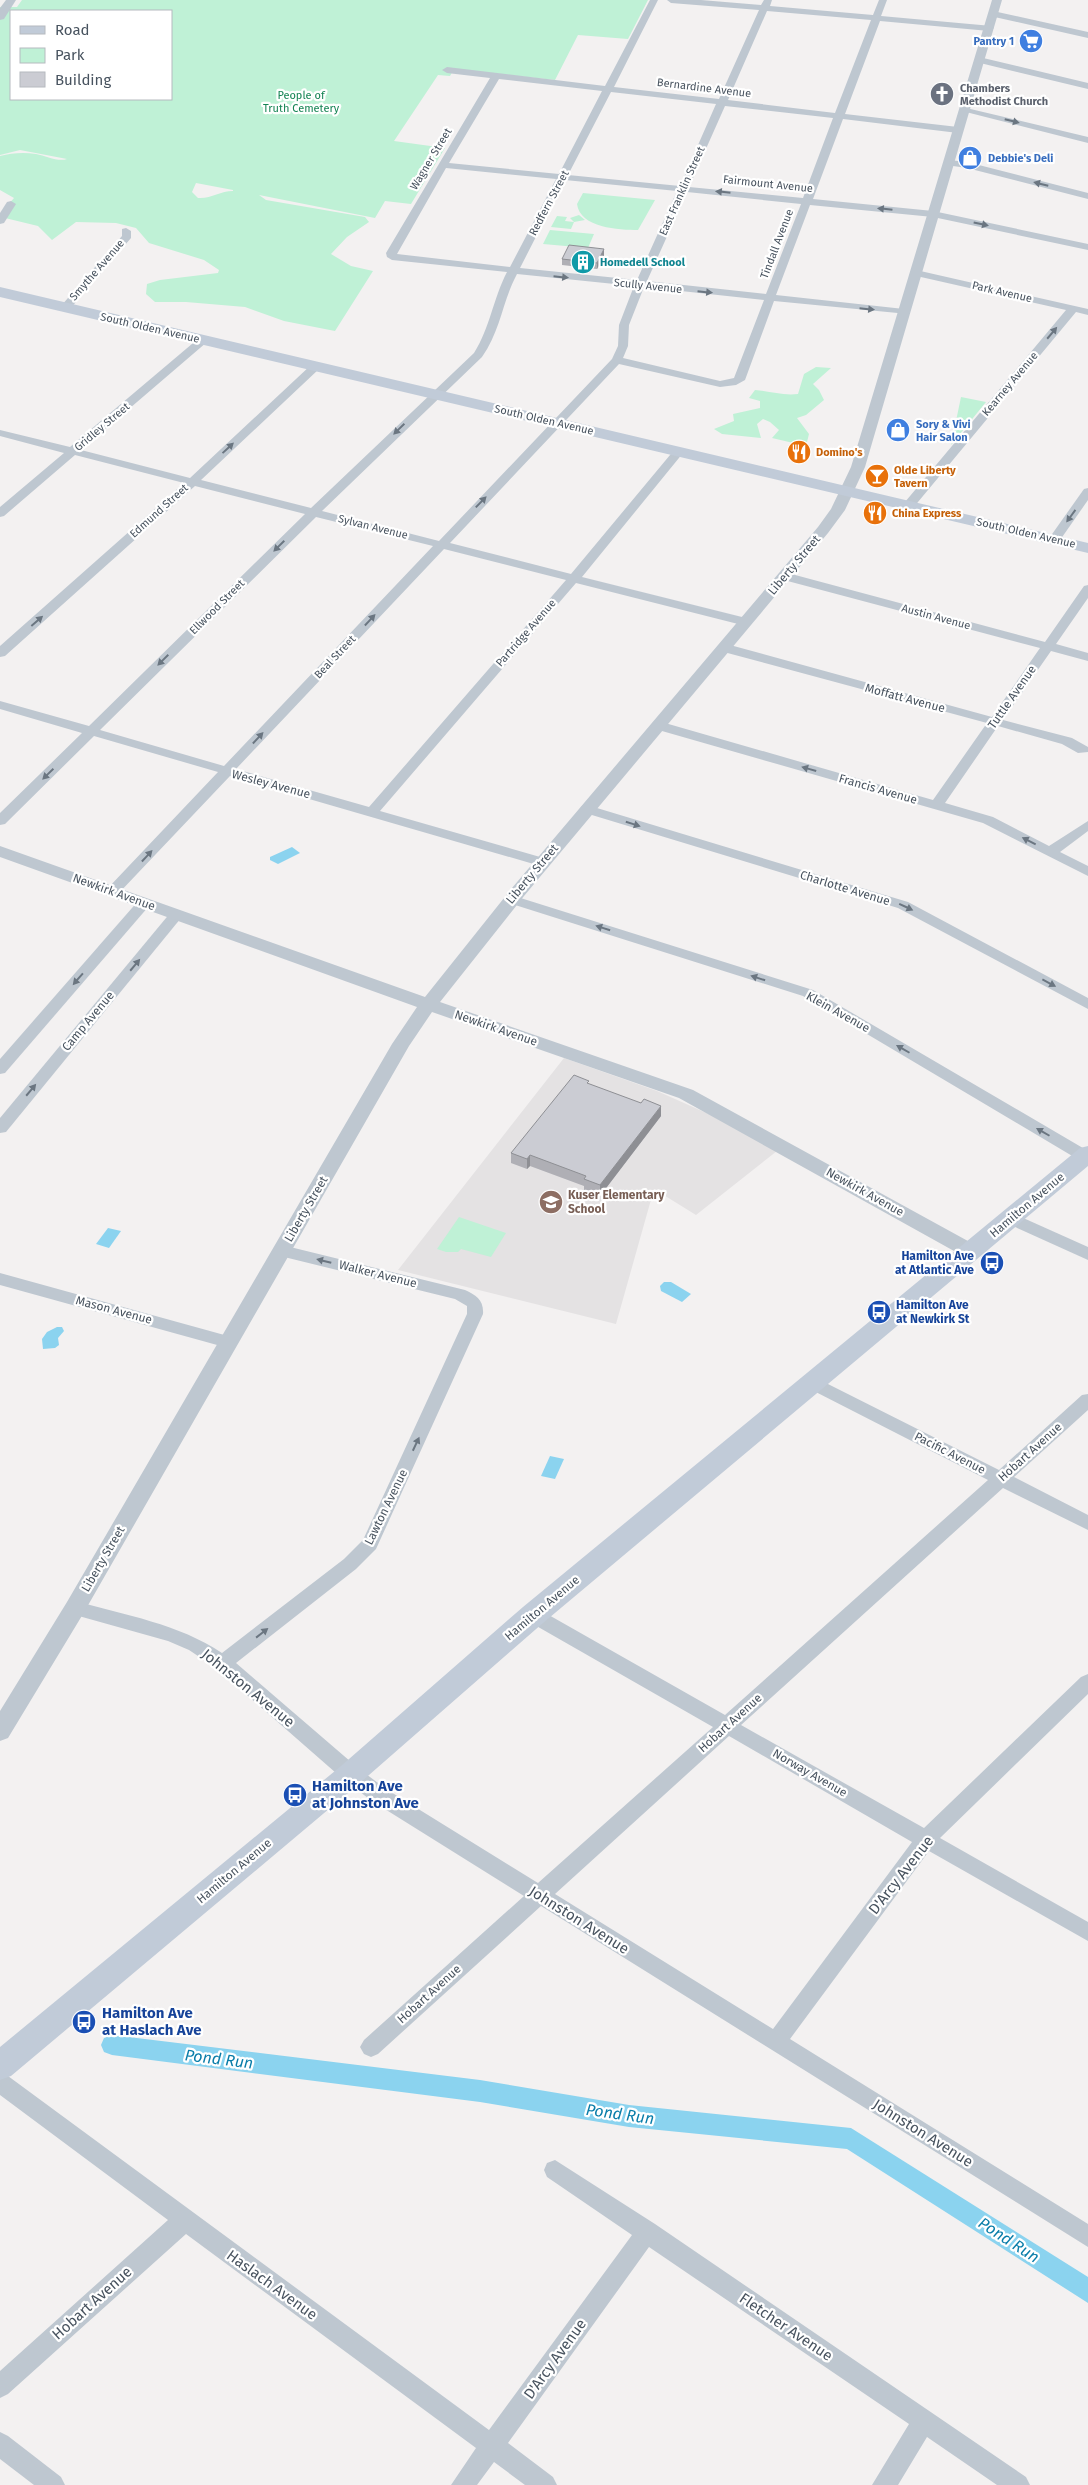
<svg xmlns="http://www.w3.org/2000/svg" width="1088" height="2485" font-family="'Fira Sans',sans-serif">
<rect width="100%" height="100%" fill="#f3f1f1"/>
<polygon fill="#e4e2e3" points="564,1058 657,1091 711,1115 777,1151 696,1215 654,1189 616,1324 398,1270"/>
<g fill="#bff1d6" fill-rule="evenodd">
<path d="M 22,0 L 648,0 L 628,39 L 578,35 L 555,80 L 454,69 L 450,76 L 438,75 L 394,141 L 445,148 L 411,204 L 385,201 L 375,218 L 259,195 L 266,200 L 365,217 L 369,222 L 347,237 L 331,254 L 351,266 L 373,271 L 335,331 L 284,321 L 245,307 L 186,302 L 155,302 L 146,294 L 147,284 L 160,280 L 218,273 L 219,270 L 204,260 L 149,243 L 136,228 L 116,223 L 76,222 L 52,240 L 38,226 L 5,218 L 7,206 L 14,198 L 0,190 L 0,156 C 12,153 23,152 36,154 C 46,156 58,162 67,159 L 20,150 L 0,155 L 0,7 L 17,7 ZM 11,11 L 171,11 L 171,99 L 11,99 ZM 196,183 L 233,190 L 233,191 C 220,191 211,199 198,198 L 192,192 Z"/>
<path d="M 583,193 L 655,200 L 638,230 C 619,230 580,228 577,204 Z"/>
<polygon points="579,215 585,220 574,222 571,229 551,227 557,216 567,217 565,221 574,222 570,218"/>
<polygon points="550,230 594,234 588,248 543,244"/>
<path d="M 816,367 L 831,368 L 813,384 L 819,390 L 824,400 L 806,415 L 797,418 L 809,434 L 806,446 L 772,438 L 779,430 L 770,422 L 763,419 L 757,424 L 761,438 L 722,434 L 714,429 L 734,421 L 733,414 L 760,408 L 760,401 L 749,398 L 755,390 C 770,391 783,396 798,394 L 804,374 Z"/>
<polygon points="961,397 986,402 951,445"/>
<polygon points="459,1217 506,1233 491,1257 461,1249 458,1252 446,1252 437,1249"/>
</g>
<g fill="#8bd3ef">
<polygon points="292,847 300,853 278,864 270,860 270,857"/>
<polygon points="108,1228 121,1231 109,1248 96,1244"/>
<polygon points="664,1282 671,1282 691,1294 682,1302 661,1291 660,1286"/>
<polygon points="57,1327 62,1327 64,1331 58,1338 59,1345 55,1348 43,1349 42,1339 47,1332"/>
<polygon points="550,1456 564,1459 555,1479 541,1476"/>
</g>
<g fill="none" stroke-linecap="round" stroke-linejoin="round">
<polygon fill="#8bd3ef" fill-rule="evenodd" points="112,2035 480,2080 629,2105 851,2128 1088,2277 1088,2303 847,2149 629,2127 480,2102 112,2055 104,2052 101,2045 104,2038"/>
<g fill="#bec7d0" fill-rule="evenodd">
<path d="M 650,0 L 658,0 L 614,87 L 719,99 L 759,10 L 671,3 L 667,0 L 701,0 L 761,5 L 764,0 L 772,0 L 770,6 L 873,15 L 879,0 L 887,0 L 881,16 L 992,26 L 994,28 L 989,31 L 880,21 L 845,114 L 958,127 L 963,130 L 958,133 L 843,119 L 813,199 L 933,211 L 1088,244 L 1088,250 L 933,217 L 810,205 L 776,295 L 904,309 L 909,312 L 908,314 L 774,301 L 745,380 L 736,385 L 720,387 L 619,364 L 450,543 L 571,574 L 675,449 L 683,449 L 683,453 L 582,577 L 750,619 L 752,622 L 746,626 L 576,583 L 380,811 L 547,859 L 549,862 L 547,865 L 537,865 L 230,776 L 118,894 L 108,894 L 106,891 L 108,888 L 218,772 L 94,736 L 5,824 L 0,825 L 0,813 L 82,733 L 0,709 L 0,701 L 89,726 L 305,514 L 195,486 L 5,656 L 0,657 L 0,646 L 184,483 L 75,455 L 4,516 L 0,517 L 0,507 L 64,453 L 0,436 L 0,430 L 70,447 L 199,338 L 207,338 L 207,342 L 81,450 L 190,478 L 311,365 L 319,365 L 319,369 L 201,480 L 311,508 L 474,353 C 490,328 493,299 507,272 L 392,260 L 387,257 L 386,253 L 490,78 L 447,73 L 442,70 L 447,67 L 605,86 ZM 767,11 L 871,20 L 835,113 L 728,100 ZM 499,79 L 602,91 L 559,174 L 449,163 ZM 611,92 L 716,104 L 680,186 L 568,175 ZM 725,106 L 833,118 L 803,198 L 689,187 ZM 446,168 L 556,179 L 510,267 L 397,254 ZM 565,180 L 677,191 L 637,280 L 520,268 ZM 687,192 L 801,204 L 766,294 L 647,281 ZM 517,274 L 634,286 L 619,325 L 618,346 L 612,359 L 439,541 L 322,511 L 482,357 C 501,330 502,302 517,274 ZM 644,287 L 764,300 L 734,378 L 720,381 L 623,358 L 628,346 L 629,325 ZM 316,517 L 433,546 L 224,766 L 100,730 ZM 444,549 L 566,580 L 369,807 L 236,769 Z"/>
<polygon points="993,11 1088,32 1088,38 990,16 990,12"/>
<polygon points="979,57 1088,83 1088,89 976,62 976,58"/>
<polygon points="962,107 1088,137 1088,143 962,111"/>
<polygon points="949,160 967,162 1088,193 1088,199 967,168 946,165 944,163"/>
<polygon points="11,201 16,204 4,223 0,224 0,213 7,202"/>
<polygon points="126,228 131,231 131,238 69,310 61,310 61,306 122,236 122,229"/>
<polygon points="916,270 1088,309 1088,315 1076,312 913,508 909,509 903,505 905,502 1066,310 912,275 911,273"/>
<polygon points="1088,488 1088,500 1058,543 1050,543 1048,540 1050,537 1084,489"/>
<polygon points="784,572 1045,642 1084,586 1088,585 1088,598 1056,644 1088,653 1088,661 1051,651 1003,720 1072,738 1088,747 1088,752 1078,753 1062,744 998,726 945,803 993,817 1049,846 1088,821 1088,831 1060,852 1088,866 1088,876 983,823 655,729 653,726 655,723 665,723 933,800 987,723 720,651 719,648 720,645 730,645 992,717 1040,648 780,579 778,576 780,573"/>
<polygon points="587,805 908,902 1088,998 1088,1009 898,908 582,812 580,809 582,806"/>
<polygon points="511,895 813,990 1088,1151 1088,1161 1079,1160 803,996 506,902 504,899"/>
<polygon points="144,899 149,900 151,903 149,906 5,1073 0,1074 0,1059 139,900"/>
<polygon points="176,911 183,915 181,918 6,1132 0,1133 0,1118 171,912"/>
<polygon points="1010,1212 1088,1247 1088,1260 1004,1222 1002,1218 1004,1214"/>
<path d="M 282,1245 L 465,1290 C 476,1295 484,1300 483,1314 L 376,1549 L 356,1569 L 236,1663 L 358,1768 L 386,1789 L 538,1883 L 713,1727 L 526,1620 L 524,1615 L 526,1610 L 533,1608 L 540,1610 L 725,1715 L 988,1480 L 806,1387 L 803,1383 L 806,1379 L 812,1377 L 818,1379 L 999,1470 L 1082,1395 L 1088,1394 L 1088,1410 L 1014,1477 L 1088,1515 L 1088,1530 L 1003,1488 L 741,1725 L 924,1828 L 1081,1677 L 1088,1674 L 1088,1694 L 940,1838 L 1088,1922 L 1088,1941 L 929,1851 L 790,2039 L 1088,2224 L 1088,2247 L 541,1906 L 378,2054 L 371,2057 L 364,2054 L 360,2047 L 364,2040 L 524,1896 L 372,1801 L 344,1780 L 216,1668 L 189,1650 L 168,1641 L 68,1613 L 66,1608 L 68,1603 L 75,1601 C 125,1615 179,1624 222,1653 L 344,1559 L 363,1540 L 467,1314 L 467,1306 L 455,1299 L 276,1255 L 274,1251 L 276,1247 ZM 729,1736 L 912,1842 L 773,2029 L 555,1894 Z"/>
<polygon points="0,1273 228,1336 234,1338 236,1342 234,1346 228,1348 0,1285"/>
<polygon points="0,2073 8,2076 489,2430 632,2235 547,2177 544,2170 547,2163 555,2160 655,2224 1026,2477 1030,2485 997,2485 927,2437 898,2485 872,2485 909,2424 649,2247 508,2443 553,2477 557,2485 525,2485 494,2462 477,2485 451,2485 476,2448 186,2234 8,2394 0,2398 0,2371 168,2220 0,2095"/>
<polygon points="0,2432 8,2436 61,2477 65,2485 34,2485 0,2459"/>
</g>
<g fill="#bec7d0" fill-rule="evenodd">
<polygon points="6,0 16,0 4,19 0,20 0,8"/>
<polygon points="992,0 1002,0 865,467 845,510 828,533 524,896 440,1002 693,1090 977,1246 980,1251 977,1256 970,1258 963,1256 679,1098 432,1012 409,1046 83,1614 8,1738 0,1741 0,1711 67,1602 392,1044 417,1007 0,857 0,846 425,997 512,888 818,527 831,509 851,467"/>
</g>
<g fill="#c1cbd8" fill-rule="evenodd">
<polygon points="0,287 1088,543 1088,553 0,297"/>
<polygon points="1088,1146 1088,1166 543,1623 361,1782 11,2076 0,2080 0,2047 341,1766 523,1607 1080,1148"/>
</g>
</g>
<g fill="#afafb5">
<polygon points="604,249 604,255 597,269 562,265 562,259"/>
<polygon points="589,1084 661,1116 600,1196 584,1190 584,1186 530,1166 527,1169 511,1163 511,1153"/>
</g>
<g fill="#8e8f94">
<polygon points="604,249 604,255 597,269 597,263"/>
<polygon points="661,1106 661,1116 600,1196 600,1185"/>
<polygon points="530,1155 530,1166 527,1169 527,1159"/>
</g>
<g fill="#cbccd3" stroke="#8e8f94">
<polygon points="569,245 604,249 597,263 562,259"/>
<polygon points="574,1075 589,1081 587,1083 641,1103 644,1099 661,1106 600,1185 584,1179 586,1176 530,1155 527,1159 511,1153"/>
</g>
<defs><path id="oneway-solid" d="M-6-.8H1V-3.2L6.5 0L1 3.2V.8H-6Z" transform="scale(1.25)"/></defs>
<g fill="#6b7681">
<use href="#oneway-solid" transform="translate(1012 121) rotate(14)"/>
<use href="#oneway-solid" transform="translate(1041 184) rotate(-166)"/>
<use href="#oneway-solid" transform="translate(723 192) rotate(-174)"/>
<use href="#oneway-solid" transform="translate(885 209) rotate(-174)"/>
<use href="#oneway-solid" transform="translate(981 224) rotate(12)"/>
<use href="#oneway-solid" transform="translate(561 277) rotate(6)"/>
<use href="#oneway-solid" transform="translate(705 292) rotate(6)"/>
<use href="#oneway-solid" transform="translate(867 309) rotate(6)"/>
<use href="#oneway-solid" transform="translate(1052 333) rotate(-50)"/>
<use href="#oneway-solid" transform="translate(399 429) rotate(136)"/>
<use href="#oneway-solid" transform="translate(228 448) rotate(-43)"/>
<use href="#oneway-solid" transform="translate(481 502) rotate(-46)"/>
<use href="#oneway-solid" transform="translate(1071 516) rotate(126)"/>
<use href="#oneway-solid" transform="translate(279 546) rotate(135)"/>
<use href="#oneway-solid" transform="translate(370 620) rotate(-47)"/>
<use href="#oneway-solid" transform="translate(37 621) rotate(-41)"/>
<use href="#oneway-solid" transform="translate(163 660) rotate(135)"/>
<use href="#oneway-solid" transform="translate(258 738) rotate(-47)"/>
<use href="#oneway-solid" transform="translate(809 769) rotate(-164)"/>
<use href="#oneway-solid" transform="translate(48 774) rotate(136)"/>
<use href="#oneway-solid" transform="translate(633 824) rotate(17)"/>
<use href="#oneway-solid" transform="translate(1029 841) rotate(-153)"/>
<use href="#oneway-solid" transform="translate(147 856) rotate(-47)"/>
<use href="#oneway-solid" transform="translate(906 907) rotate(25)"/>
<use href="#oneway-solid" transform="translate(603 928) rotate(-162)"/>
<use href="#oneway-solid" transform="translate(135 965) rotate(-50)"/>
<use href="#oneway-solid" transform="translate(758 978) rotate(-162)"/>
<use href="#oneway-solid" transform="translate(78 979) rotate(131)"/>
<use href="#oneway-solid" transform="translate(1049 983) rotate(28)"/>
<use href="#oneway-solid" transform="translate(903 1049) rotate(-150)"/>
<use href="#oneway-solid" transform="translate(31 1090) rotate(-50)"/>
<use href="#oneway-solid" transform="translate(1043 1132) rotate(-150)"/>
<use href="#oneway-solid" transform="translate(324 1261) rotate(-166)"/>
<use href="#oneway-solid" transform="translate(416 1444) rotate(-65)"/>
<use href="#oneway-solid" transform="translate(262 1633) rotate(-38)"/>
</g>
<defs>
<g id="supermarket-disc" transform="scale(1.25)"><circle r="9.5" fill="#3f7fe0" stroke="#fff"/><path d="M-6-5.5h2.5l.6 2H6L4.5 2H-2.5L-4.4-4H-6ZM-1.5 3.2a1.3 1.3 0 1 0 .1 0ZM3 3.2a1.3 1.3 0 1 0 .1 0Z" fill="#fff"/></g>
<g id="church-disc" transform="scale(1.25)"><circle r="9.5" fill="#6b7280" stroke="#fff"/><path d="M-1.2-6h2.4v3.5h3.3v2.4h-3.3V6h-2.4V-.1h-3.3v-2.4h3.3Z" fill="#fff"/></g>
<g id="shop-disc" transform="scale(1.25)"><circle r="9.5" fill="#3f7fe0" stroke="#fff"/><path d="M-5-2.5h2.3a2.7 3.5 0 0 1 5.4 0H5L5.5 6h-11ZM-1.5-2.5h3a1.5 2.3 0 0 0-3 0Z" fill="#fff"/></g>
<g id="building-disc" transform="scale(1.25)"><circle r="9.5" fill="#0f9aa8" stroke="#fff"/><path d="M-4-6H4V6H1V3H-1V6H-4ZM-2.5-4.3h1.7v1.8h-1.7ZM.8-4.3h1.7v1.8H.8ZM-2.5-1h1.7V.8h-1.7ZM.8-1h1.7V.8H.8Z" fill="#fff"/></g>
<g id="restaurant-disc" transform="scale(1.25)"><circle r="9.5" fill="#e8710a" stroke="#fff"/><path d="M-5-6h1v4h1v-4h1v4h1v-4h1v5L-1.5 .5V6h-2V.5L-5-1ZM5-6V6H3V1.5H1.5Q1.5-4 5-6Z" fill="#fff"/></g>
<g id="bar-disc" transform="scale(1.25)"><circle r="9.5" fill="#e8710a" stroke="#fff"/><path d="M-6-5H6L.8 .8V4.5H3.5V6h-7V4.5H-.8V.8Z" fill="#fff"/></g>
<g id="school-disc" transform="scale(1.25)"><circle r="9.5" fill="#8d6e63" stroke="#fff"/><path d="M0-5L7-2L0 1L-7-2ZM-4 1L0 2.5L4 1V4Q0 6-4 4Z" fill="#fff"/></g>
<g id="bus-disc" transform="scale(1.25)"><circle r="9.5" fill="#1a4fb4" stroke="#fff"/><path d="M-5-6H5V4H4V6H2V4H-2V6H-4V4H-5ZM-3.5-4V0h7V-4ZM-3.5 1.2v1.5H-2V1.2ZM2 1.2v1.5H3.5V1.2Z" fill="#fff"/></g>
</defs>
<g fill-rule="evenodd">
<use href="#supermarket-disc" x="1031" y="41"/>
<use href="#church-disc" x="942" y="94"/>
<use href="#shop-disc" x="970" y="158"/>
<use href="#building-disc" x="583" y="262"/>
<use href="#shop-disc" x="898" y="430"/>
<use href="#restaurant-disc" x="799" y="452"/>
<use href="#bar-disc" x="877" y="476"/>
<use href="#restaurant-disc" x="875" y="513"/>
<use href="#school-disc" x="551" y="1202"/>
<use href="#bus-disc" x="992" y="1263"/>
<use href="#bus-disc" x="879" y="1312"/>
<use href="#bus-disc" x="295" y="1795"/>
<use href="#bus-disc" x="84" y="2022"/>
</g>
<g text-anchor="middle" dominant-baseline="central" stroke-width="4.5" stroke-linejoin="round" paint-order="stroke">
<g font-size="11" font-weight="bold" fill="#366cbe" stroke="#fff" text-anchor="start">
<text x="1014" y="41" text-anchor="end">Pantry 1</text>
<text x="988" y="158">Debbie's Deli</text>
<text x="916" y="424">Sory &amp; Vivi<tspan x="916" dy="13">Hair Salon</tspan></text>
</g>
<g font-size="11" fill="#48535f" stroke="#fff">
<text transform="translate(704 88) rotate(7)">Bernardine Avenue</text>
<text transform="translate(431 159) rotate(-59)">Wagner Street</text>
<text transform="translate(768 184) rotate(6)">Fairmount Avenue</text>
<text transform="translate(682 191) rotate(-66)">East Franklin Street</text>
<text transform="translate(549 203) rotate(-62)">Redfern Street</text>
<text transform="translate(777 244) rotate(-69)">Tindall Avenue</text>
<text transform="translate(97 270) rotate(-49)">Smythe Avenue</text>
<text transform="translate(648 286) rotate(6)">Scully Avenue</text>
<text transform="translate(1002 292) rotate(13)">Park Avenue</text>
<text transform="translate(150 328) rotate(13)">South Olden Avenue</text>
<text transform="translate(1010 384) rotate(-50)">Kearney Avenue</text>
<text transform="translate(544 420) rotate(13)">South Olden Avenue</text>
<text transform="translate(102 427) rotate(-40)">Gridley Street</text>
<text transform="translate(159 511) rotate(-42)">Edmund Street</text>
<text transform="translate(373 527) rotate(14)">Sylvan Avenue</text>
<text transform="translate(1026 533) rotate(13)">South Olden Avenue</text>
<text transform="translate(217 607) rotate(-45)">Ellwood Street</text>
<text transform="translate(936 617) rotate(15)">Austin Avenue</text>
<text transform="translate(526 633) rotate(-49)">Partridge Avenue</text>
<text transform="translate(335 657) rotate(-47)">Beal Street</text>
</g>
<g font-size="11" font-weight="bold" fill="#5b616d" stroke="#fff" text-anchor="start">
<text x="960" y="88">Chambers<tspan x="960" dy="13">Methodist Church</tspan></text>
</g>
<g font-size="11" fill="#158454" stroke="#fff">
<text x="301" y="95">People of<tspan x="301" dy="13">Truth Cemetery</tspan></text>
</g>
<g font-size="11" font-weight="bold" fill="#0d838f" stroke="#fff" text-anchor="start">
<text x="600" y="262">Homedell School</text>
</g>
<g font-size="11" font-weight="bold" fill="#c56008" stroke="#fff" text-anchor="start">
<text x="816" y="452">Domino's</text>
<text x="894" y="470">Olde Liberty<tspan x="894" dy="13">Tavern</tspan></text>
<text x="892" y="513">China Express</text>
</g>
<g font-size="12" fill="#48535f" stroke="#fff">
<text transform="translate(794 565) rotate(-50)">Liberty Street</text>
<text transform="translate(1012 697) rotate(-55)">Tuttle Avenue</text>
<text transform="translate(905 698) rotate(15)">Moffatt Avenue</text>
<text transform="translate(271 784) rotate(15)">Wesley Avenue</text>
<text transform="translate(878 789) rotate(16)">Francis Avenue</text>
<text transform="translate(532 874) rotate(-50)">Liberty Street</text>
<text transform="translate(845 888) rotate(17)">Charlotte Avenue</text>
<text transform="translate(114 892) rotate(20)">Newkirk Avenue</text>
<text transform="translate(838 1012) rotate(29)">Klein Avenue</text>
<text transform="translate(88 1021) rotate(-50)">Camp Avenue</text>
<text transform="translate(496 1028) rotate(19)">Newkirk Avenue</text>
<text transform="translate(865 1192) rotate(29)">Newkirk Avenue</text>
<text transform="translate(1027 1205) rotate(-40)">Hamilton Avenue</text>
<text transform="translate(306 1209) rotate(-60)">Liberty Street</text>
<text transform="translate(378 1274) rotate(14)">Walker Avenue</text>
<text transform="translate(114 1310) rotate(15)">Mason Avenue</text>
<text transform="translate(1030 1452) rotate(-42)">Hobart Avenue</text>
<text transform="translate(950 1453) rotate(27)">Pacific Avenue</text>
<text transform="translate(386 1507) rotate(-64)">Lawton Avenue</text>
<text transform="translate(103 1559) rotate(-60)">Liberty Street</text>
<text transform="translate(542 1608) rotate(-40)">Hamilton Avenue</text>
<text transform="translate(730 1723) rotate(-42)">Hobart Avenue</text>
<text transform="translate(810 1773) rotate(30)">Norway Avenue</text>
<text transform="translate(234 1871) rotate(-40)">Hamilton Avenue</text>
<text transform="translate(429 1994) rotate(-42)">Hobart Avenue</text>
</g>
<g font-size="12" font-weight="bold" fill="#785e54" stroke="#fff" text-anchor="start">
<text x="568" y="1195">Kuser Elementary<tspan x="568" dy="14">School</tspan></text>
</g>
<g font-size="12" font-weight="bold" fill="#164399" stroke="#fff" text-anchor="end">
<text x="974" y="1256">Hamilton Ave<tspan x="974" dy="14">at Atlantic Ave</tspan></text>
<text x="896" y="1305" text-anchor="start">Hamilton Ave<tspan x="896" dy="14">at Newkirk St</tspan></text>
</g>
<g font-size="15" fill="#48535f" stroke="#fff">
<text transform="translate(248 1688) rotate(39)">Johnston Avenue</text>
<text transform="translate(901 1875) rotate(-52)">D'Arcy Avenue</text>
<text transform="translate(579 1920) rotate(32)">Johnston Avenue</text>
<text transform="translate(923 2133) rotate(32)">Johnston Avenue</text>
<text transform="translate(272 2285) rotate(36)">Haslach Avenue</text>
<text transform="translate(92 2303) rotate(-42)">Hobart Avenue</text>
<text transform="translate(786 2327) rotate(34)">Fletcher Avenue</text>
<text transform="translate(555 2359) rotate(-54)">D'Arcy Avenue</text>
</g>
<g font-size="15" font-weight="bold" fill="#164399" stroke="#fff" text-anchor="start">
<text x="312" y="1786">Hamilton Ave<tspan x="312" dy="17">at Johnston Ave</tspan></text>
<text x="102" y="2013">Hamilton Ave<tspan x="102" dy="17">at Haslach Ave</tspan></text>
</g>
<g font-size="16" font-style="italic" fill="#097da9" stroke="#fff">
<text transform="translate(219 2059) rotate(7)">Pond Run</text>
<text transform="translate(620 2114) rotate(8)">Pond Run</text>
<text transform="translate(1009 2240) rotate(33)">Pond Run</text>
</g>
</g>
<rect x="10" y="10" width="162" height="90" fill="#ffffff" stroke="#b6babf"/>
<rect x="20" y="26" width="25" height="8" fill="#c1cbd8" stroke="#b6babf"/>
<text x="55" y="35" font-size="15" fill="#48535f">Road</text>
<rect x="20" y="48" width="25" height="15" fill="#bff1d6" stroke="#b6babf"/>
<text x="55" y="60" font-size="15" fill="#48535f">Park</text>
<rect x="20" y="72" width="25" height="15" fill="#cbccd3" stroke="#b6babf"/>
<text x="55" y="85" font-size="15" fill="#48535f">Building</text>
</svg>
